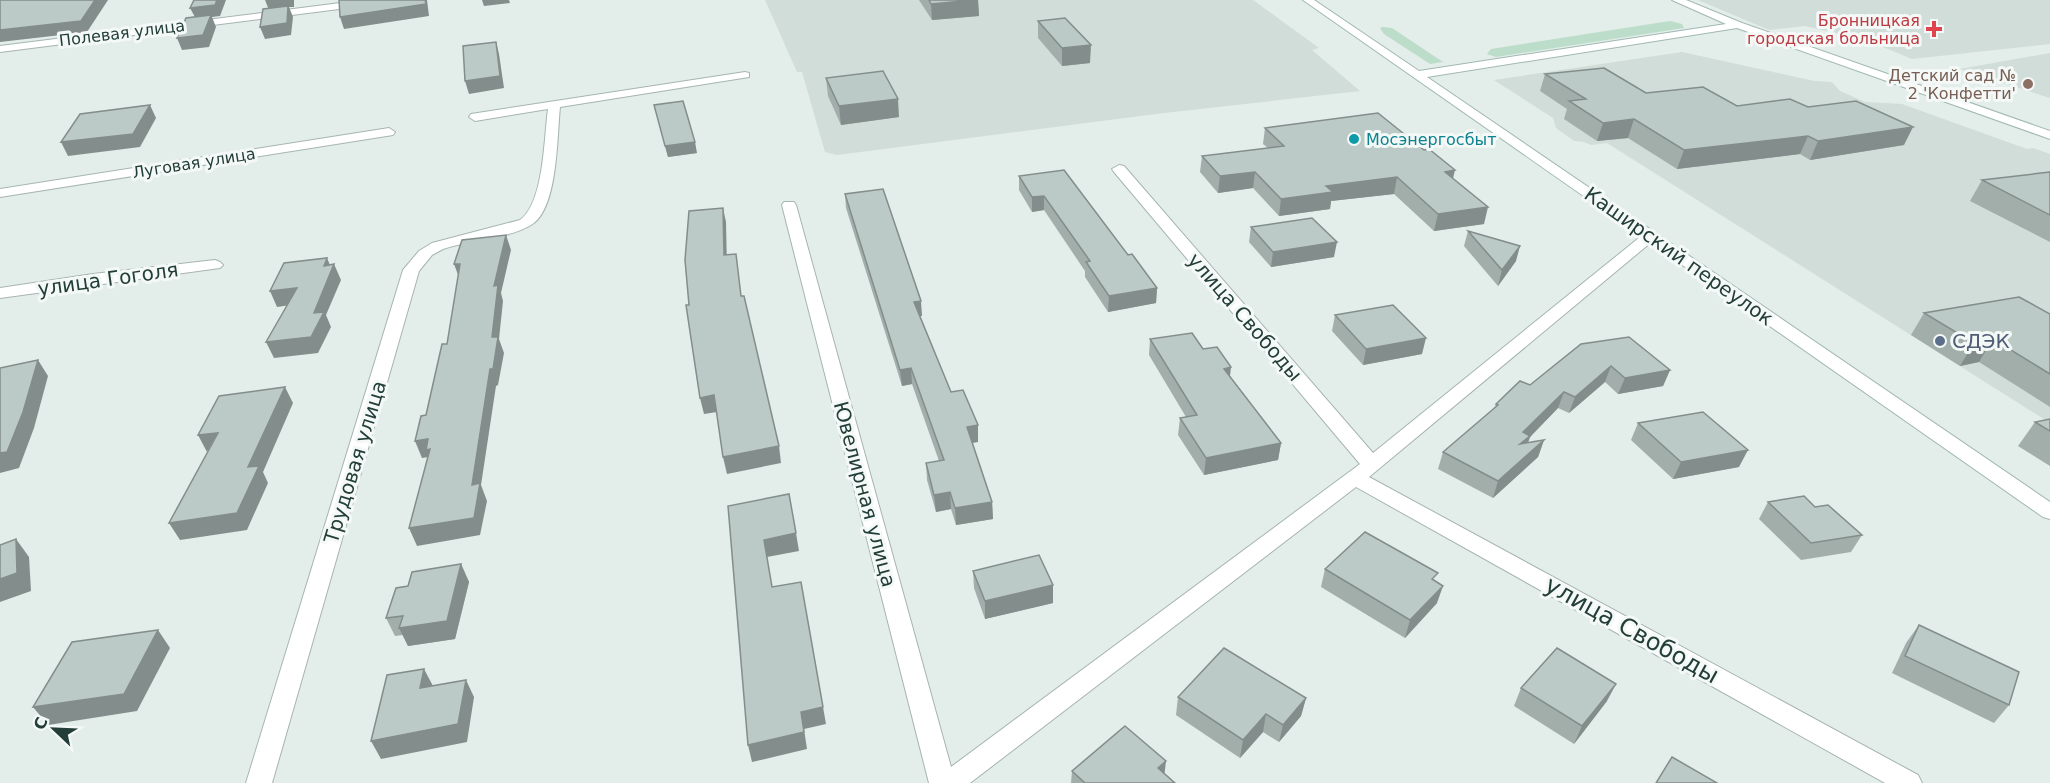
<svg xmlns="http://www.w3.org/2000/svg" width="2050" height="783" font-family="'DejaVu Sans',sans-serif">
<rect width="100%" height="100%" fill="#e3ede9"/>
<g fill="#d1ddd9">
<polygon points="765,0 1253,0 1319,48 1312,50 1360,91 1164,113 837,155 825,152 802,72 797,72"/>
<polygon points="1698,0 2050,0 2050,44 1912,59 1866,40 1805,26 1769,30"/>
<polygon points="1682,52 1814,81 1832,82 1840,91 1865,102 1902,104 2027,149 2033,148 2050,154 2050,423 1607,143 1591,145 1584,142 1574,141 1556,128 1553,118 1494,80"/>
<polygon points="2050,53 2050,98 1960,69"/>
</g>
<g fill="#bcddc9">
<polygon points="1670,21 1682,24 1684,28 1496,57 1487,54 1491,49"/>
<polygon points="1383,27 1392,28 1443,62 1430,64 1384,34 1380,28"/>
</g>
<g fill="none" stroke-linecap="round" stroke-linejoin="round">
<g stroke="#a6b5b1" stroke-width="2">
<g id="street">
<polygon points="364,0 392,0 387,3 0,52 0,46"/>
<path d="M 745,72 L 749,73 L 749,77 L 560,107 C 557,136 558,210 531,225 C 508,239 469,240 443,249 L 432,255 L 419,271 L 272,783 L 246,783 L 403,270 L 419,251 L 432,243 L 520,220 C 544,203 544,138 548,109 L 475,121 L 469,117 L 471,114 Z"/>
<polygon points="389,128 395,132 393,135 0,197 0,189"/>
<polygon points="1119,165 1124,166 1373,453 1645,233 1655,233 1657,236 1655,239 1369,477 1918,775 1922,783 1885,783 1356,487 970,783 929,783 782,205 784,202 794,202 796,205 951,767 1360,464 1114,172 1112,169"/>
<polygon points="215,260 220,262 223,265 220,268 0,298 0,288 93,274"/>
</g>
</g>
<g stroke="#a1b8b3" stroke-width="2">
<polygon id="secondary" points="1303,0 1314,0 1419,71 1726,24 1672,0 1686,0 1742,23 2050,131 2050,139 1737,28 1427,77 2050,502 2050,519 2043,517"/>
</g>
<use href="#street" fill="#fff" fill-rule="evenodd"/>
<use href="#secondary" fill="#fff" fill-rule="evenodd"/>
</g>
<g fill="#a1aeaa">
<polygon points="919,0 978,0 979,16 932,20"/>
<polygon points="1038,21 1090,63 1062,66 1038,38"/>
<polygon points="1545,74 1646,93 1737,106 1808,107 1904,145 1810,160 1800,154 1677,169 1628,138 1597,141 1564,119 1567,109 1540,91"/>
<polygon points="826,78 899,117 841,125 828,96"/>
<polygon points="654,105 697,153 668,157"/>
<polygon points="1265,128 1453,178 1484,224 1434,231 1394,194 1331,201 1330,209 1279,216 1253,188 1218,193 1200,172 1202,156 1268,148 1263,144"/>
<polygon points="2050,172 2050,242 1970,201 1982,180"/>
<polygon points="1019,176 1128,255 1157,288 1156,303 1108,312 1085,277 1085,271 1044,210 1032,212 1019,190"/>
<polygon points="845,194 922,316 920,316 951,392 978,425 978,442 972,443 992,502 993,519 956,525 951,509 936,512 927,480 926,463 939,461 912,384 902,386 846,208"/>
<polygon points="1251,227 1334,257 1271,267 1249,242"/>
<polygon points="1468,231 1516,261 1498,286 1464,246"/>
<polygon points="1924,313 2050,314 2050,407 1979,362 1960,366 1911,335"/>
<polygon points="1335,315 1422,354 1363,365 1332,331"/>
<polygon points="1150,339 1203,349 1230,376 1281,443 1278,460 1204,475 1178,435 1180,418 1186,417 1149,355"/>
<polygon points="1581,344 1670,370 1663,386 1618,394 1605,382 1569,413 1558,408 1530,437 1528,443 1544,440 1538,457 1493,498 1438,469 1443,452 1494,409 1496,404 1530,385"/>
<polygon points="2050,419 2050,466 2018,446 2035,422"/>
<polygon points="1638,423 1739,467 1673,479 1631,440"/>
<polygon points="1768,502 1815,507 1862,535 1851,552 1801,560 1759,519"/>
<polygon points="461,564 469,582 455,639 408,646 403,635 395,636 386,618 408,586"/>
<polygon points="1325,569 1435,581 1437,603 1405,638 1321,587"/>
<polygon points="973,571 1053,585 1053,603 985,619 974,588"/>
<polygon points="1919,625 2009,705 1994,723 1892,673 1906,643"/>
<polygon points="1521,688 1607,701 1574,744 1514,706"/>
<polygon points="1178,697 1306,698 1301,716 1279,742 1263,732 1240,758 1176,715"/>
<polygon points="1072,771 1165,774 1175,783 1071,783"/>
</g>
<g fill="#838d8b">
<polygon points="95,0 108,0 87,32 0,42 0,30"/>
<polygon points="217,0 226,0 220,16 212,17 216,27 209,47 182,50 177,38 196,19 190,8"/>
<polygon points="265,0 294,0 294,7 289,7 293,17 291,35 265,39 260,27 269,10"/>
<polygon points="425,0 427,0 429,16 344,29 340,17"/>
<polygon points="482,0 509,0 510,3 484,6"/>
<polygon points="978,0 979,16 932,20 931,4"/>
<polygon points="496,42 499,54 504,88 469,94 465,81"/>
<polygon points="1091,45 1090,63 1062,66 1062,48"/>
<polygon points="898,99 899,117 841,125 839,106"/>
<polygon points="150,105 156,118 140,147 68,156 61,142"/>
<polygon points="1634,119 1628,138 1597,141 1603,123"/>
<polygon points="1913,127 1904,145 1810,160 1818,141"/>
<polygon points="1808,136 1800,154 1677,169 1684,150"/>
<polygon points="695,142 697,153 668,157 665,146"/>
<polygon points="1455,170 1451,187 1445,172"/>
<polygon points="1255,172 1253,188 1218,193 1220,176"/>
<polygon points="1397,177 1394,194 1331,201 1330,209 1279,216 1281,199 1326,186"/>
<polygon points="1044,196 1044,210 1032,212 1032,197"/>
<polygon points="1488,207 1484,224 1434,231 1438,214"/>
<polygon points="723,208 726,222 727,270 724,255"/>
<polygon points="506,235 511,250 501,293 503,301 499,339 504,353 498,385 496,386 481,485 487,501 480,535 417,546 409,528 472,485 494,286"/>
<polygon points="1337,242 1334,257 1271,267 1273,252"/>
<polygon points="1520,246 1516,261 1498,286 1502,270"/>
<polygon points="327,258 332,270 334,264 341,280 326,315 331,327 318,353 274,358 266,342 314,313 324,266"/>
<polygon points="454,264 460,264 460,280"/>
<polygon points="297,288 304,303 277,307 270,291"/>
<polygon points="1157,288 1156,303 1108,312 1109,296"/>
<polygon points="921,301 922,316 915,317 914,302"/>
<polygon points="1426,338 1422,354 1363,365 1366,349"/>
<polygon points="1993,339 1979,362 1960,366 1974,343"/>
<polygon points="38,360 48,376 34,428 19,468 0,473 0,453"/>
<polygon points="1611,366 1605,382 1569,413 1575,397"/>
<polygon points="1231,367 1229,384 1224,369"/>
<polygon points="911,368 912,384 902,386 900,370"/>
<polygon points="1670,370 1663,386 1618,394 1625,378"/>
<polygon points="285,387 293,403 263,472 268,483 247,530 180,540 169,523 248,467"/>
<polygon points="1564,392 1558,408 1530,437 1524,452 1519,448 1523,432"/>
<polygon points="714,395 717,412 704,414 700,398"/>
<polygon points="978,425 978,442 968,443 967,427"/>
<polygon points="218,433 207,452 198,435"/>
<polygon points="428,439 435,456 422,458 415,441"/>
<polygon points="1544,440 1538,457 1493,498 1498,481"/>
<polygon points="1281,443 1278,460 1204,475 1206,458"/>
<polygon points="779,446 781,463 727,474 723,457"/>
<polygon points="1748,450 1739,467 1673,479 1681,462"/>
<polygon points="950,492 951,509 936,512 934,495"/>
<polygon points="992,502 993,519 956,525 955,508"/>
<polygon points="796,533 799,551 767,557 764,540"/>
<polygon points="16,539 29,557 31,591 0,602 0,579"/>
<polygon points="461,564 469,582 455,639 408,646 399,628"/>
<polygon points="1053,585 1053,603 985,619 985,601"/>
<polygon points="1443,586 1437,603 1405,638 1410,620"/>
<polygon points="158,630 170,648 137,711 48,725 33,707"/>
<polygon points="424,669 433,686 420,688"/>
<polygon points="466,680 474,697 467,742 381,759 371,741"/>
<polygon points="1616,684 1607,701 1574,744 1582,726"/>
<polygon points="1306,698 1301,716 1279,742 1283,725"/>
<polygon points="823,707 826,724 804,729 807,749 752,762 748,745 801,712"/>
<polygon points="1266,714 1263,732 1240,758 1243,740"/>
<polygon points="1166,761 1164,778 1158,768"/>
</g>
<g fill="#bbcac6" stroke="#838d8b" stroke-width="1.5">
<polygon points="0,0 95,0 81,21 0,30"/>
<polygon points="194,0 217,0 215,5 190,8"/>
<polygon points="339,0 425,0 426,4 340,17"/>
<polygon points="929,0 975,0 931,4"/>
<polygon points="288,6 287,23 260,27 263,9"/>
<polygon points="211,15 203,35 177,38 186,18"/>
<polygon points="1065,18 1091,45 1062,48 1038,21"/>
<polygon points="496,42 500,76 465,81 463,46"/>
<polygon points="1604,68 1646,93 1703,87 1737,106 1790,99 1808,107 1856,101 1913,127 1818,141 1808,136 1684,150 1634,119 1603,123 1569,101 1586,99 1545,74"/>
<polygon points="883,71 898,99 839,106 826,78"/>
<polygon points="683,101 695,142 665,146 654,105"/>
<polygon points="150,105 133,134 61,142 80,114"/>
<polygon points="1378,113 1424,150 1429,149 1455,170 1445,172 1488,207 1438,214 1397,177 1326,186 1333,192 1281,199 1255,172 1220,176 1202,156 1284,146 1265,128"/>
<polygon points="1064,170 1128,255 1132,254 1157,288 1109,296 1086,262 1090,261 1044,196 1032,197 1019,176"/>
<polygon points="2050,172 2050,215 1982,180"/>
<polygon points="883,189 921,301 914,302 951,392 963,390 978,425 967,427 992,502 955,508 950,492 934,495 926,463 944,460 911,368 900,370 845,194"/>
<polygon points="723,208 724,255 736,254 741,296 744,296 779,446 723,457 714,395 700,398 686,305 689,305 685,260 689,211"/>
<polygon points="1312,218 1337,242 1273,252 1251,227"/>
<polygon points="1468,231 1520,246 1502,270"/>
<polygon points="506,235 494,286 498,285 492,337 498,337 493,369 490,369 472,485 480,483 474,518 409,528 430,449 426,450 428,439 415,441 421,416 426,415 442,344 447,344 460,264 454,264 462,240"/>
<polygon points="327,258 324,266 334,264 314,313 324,312 311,337 266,342 297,288 270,291 284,263"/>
<polygon points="2019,297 2050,314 2050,374 1993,339 1974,343 1924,313"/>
<polygon points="1393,305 1426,338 1366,349 1335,315"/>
<polygon points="1192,333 1203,349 1217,347 1231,367 1224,369 1281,443 1206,458 1180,418 1197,415 1150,339"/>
<polygon points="1629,337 1670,370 1625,378 1611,366 1575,397 1564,392 1523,432 1530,436 1520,444 1544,440 1498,481 1443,452 1498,405 1496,404 1520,381 1530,385 1581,344"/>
<polygon points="38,360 23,412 7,452 0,453 0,368"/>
<polygon points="285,387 248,467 259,466 237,513 169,523 218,433 198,435 219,396"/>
<polygon points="1703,412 1748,450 1681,462 1638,423"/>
<polygon points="2050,419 2050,431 2035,422"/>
<polygon points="789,494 796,533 764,540 772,587 801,582 823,707 801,712 804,732 748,745 728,506"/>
<polygon points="1804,496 1815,507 1828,505 1862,535 1811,543 1768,502"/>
<polygon points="1365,532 1438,573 1432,579 1443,586 1410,620 1325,569"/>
<polygon points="16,539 17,573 0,579 0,545"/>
<polygon points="1039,555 1053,585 985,601 973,571"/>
<polygon points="461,564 447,621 399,628 403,616 386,618 396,588 408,586 412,572"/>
<polygon points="1919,625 2019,672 2009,705 1905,656"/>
<polygon points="158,630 124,694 33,707 72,642"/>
<polygon points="1224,648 1306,698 1283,725 1266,714 1243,740 1178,697"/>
<polygon points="1557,648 1616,684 1582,726 1521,688"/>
<polygon points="424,669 420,688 466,680 458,724 371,741 387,675"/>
<polygon points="1125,726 1166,761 1158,768 1175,783 1085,783 1072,771"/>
<polygon points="1672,757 1717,783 1656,783"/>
</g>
<path fill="#e0444e" stroke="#f4f9f7" stroke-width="2" d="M1931 20h6v6h6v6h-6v6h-6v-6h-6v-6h6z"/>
<circle fill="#8d6e63" stroke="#f4f9f7" stroke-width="2" cx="2028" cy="84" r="6"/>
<circle fill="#0f9aa8" stroke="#f4f9f7" stroke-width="2" cx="1354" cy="139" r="6"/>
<circle fill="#5c6f8a" stroke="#f4f9f7" stroke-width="2" cx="1940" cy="341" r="6"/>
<g text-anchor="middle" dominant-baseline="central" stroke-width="6" stroke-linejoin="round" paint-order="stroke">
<g font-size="16" fill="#be3a42" stroke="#f4f9f7" text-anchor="end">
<text x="1920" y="20">Бронницкая<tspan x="1920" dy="18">городская больница</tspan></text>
</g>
<g font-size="16" fill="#233e39" stroke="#f4f9f7">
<text transform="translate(122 33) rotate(-7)">Полевая улица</text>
<text transform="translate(194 163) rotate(-9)">Луговая улица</text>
</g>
<g font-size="16" fill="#785e54" stroke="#f4f9f7" text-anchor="end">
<text x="2016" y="75">Детский сад №<tspan x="2016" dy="18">2 'Конфетти'</tspan></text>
</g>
<g font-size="16" fill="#0d838f" stroke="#f4f9f7" text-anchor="start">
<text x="1366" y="139">Мосэнергосбыт</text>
</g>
<g font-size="20" fill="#233e39" stroke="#f4f9f7">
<text transform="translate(1679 256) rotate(35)">Каширский переулок</text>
<text transform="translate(108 279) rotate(-8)">улица Гоголя</text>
<text transform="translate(1245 317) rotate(49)">улица Свободы</text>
<text transform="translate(355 462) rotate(-73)">Трудовая улица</text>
<text transform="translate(865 494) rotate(75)">Ювелирная улица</text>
</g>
<g font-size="20" fill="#4e5e75" stroke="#f4f9f7" text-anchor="start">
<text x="1952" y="341">СДЭК</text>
</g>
<g font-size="24" fill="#233e39" stroke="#f4f9f7">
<text transform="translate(1632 630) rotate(29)">улица Свободы</text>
</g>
</g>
<g transform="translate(54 729) rotate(293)" stroke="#f4f9f7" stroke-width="4.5" paint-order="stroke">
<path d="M0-4.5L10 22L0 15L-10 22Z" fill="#233e39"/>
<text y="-9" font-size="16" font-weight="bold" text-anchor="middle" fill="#233e39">С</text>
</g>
</svg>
